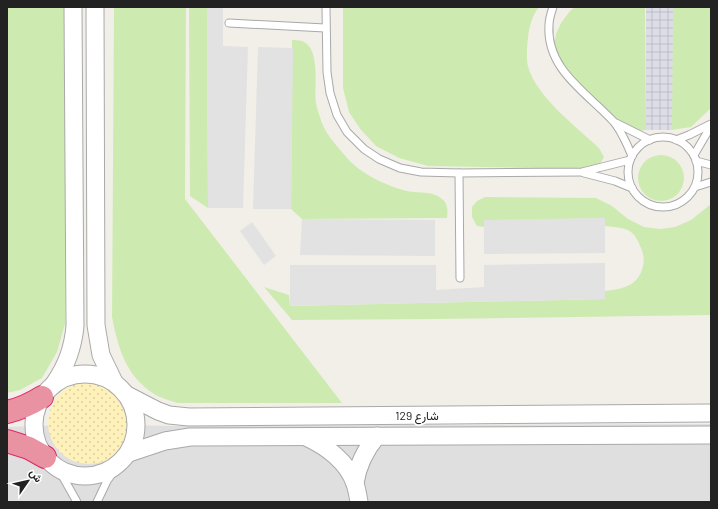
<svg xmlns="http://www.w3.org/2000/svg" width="718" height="509" font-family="Barlow,Vazirmatn,sans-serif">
<defs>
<pattern id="sand-dots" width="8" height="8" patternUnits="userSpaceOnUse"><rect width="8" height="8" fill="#fff1ba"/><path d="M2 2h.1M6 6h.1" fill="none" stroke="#dacea0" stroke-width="1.8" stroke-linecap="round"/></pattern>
<pattern id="plaza-grid" width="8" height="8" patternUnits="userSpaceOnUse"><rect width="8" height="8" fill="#dddde8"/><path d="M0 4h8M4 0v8" fill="none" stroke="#bdbdc7"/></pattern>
</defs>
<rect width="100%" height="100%" fill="#f2efe9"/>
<polygon fill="#e0dfdf" points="87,424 171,426 711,424 711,502 7,502 7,427"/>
<g fill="#cdebb0">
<polygon points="7,7 66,7 65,324 57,352 42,378 20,390 7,393"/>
<path d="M 114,7 L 186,7 L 185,199 L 342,403 L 177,403 C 170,400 160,398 154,394 C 126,376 118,348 112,317 Z"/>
<polygon points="189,7 207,7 208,208 190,196"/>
<path d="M 343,7 L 539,7 C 532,16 529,27 528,38 C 527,47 526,58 528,66 C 536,97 576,126 599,148 L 604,157 L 600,164 L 591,169 L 428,166 L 399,158 L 376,146 L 361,130 L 349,112 L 343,88 Z"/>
<polygon points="575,7 645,7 646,130 630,132 569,82 554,47 556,34 561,23 570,11"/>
<polygon points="672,7 711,7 711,108 691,127 672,130"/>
<path d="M 292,40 C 295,40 299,40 302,41 C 321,48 314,86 316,103 C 317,109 320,117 322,123 C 327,136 338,147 347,158 C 361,174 387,186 407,191 C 419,194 432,190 442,199 C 448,203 448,212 447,218 L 302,219 L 291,209 Z"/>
<circle cx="661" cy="178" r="23"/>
<path d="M 485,197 L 596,198 L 612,206 L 628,219 L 644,227 L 660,229 L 675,227 L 691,220 L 711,204 L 711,315 L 434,319 L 292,320 L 264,287 L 289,295 L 290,306 L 605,299 L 605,291 C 614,290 627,288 634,282 C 644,273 646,259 641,248 C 639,243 636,236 631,232 C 624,227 613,227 605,226 L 605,218 L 484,221 L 484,227 L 477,226 L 472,217 L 472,207 L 477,201 Z"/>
</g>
<circle fill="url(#sand-dots)" cx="89" cy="423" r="41"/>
<g fill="#e2e2e2">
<polygon points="207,7 223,7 223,46 248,47 243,208 208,208"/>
<polygon points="258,47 293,48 291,209 253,209"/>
<polygon points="605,218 605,253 484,254 484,220"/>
<polygon points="302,219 435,220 435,256 300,255"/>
<polygon points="252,222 276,256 264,265 240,231"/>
<polygon points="605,263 605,299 290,306 290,265 436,265 436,290 484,287 484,265"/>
</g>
<polygon fill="url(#plaza-grid)" points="646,7 673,7 672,130 646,130"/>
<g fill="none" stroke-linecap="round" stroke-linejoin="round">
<g stroke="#a9a9a9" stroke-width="9">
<g id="service">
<polyline points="326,7 327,72 330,93 337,115 347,132 364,149 379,159 400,168 421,172 459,173 582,172 630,160"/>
<path d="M 553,7 C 551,13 549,19 549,25 C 546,69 586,92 613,121 C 621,130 627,144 632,156"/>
<polyline points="229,23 325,28"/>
<polyline points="616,123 650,140"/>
<circle cx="663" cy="172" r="35"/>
<polyline points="676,140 689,135 711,124"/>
<polyline points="694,155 711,126"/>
<polyline points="696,161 711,165"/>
<polyline points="459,173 460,278"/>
<polyline points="584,173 615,181 632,188"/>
<polyline points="695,187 711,182"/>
<polyline points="59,470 77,502"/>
<polyline points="97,502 107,481 117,467"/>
</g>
</g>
<g stroke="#a9a9a9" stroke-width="19">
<g id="tertiary">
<polyline points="95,7 96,325 101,355 114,382"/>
<circle cx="85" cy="425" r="51"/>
<path d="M 54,384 C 67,365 73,348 75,326 L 73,7"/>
<polyline points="127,395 158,411 169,415 189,417 711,413"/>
<path d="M 306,437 C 326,446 348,462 355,484 C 357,489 358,496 359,502"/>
<polyline points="129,453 165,441 190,437 711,435"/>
<path d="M 355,483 C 358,464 365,450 377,436"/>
</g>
</g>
<g stroke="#dc2a67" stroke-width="24">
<g id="motorway">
<path d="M 7,412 C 20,409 31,404 42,397"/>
<polyline points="7,441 29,448 45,457"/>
</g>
</g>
<use href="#service" stroke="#fff" stroke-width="7"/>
<use href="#tertiary" stroke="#fff" stroke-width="17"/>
<use href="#motorway" stroke="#e892a2" stroke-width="22"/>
</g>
<g text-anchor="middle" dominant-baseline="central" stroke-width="3.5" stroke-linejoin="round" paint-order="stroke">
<g font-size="12" fill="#222" stroke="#fff">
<text x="417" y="415">شارع 129</text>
</g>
</g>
<rect width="718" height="509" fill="none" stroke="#222222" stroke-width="16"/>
<g transform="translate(28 481) rotate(56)" stroke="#ffffff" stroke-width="3" paint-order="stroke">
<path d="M0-3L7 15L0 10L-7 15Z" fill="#222222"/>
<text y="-6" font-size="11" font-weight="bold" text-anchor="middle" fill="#222222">ش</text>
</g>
</svg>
